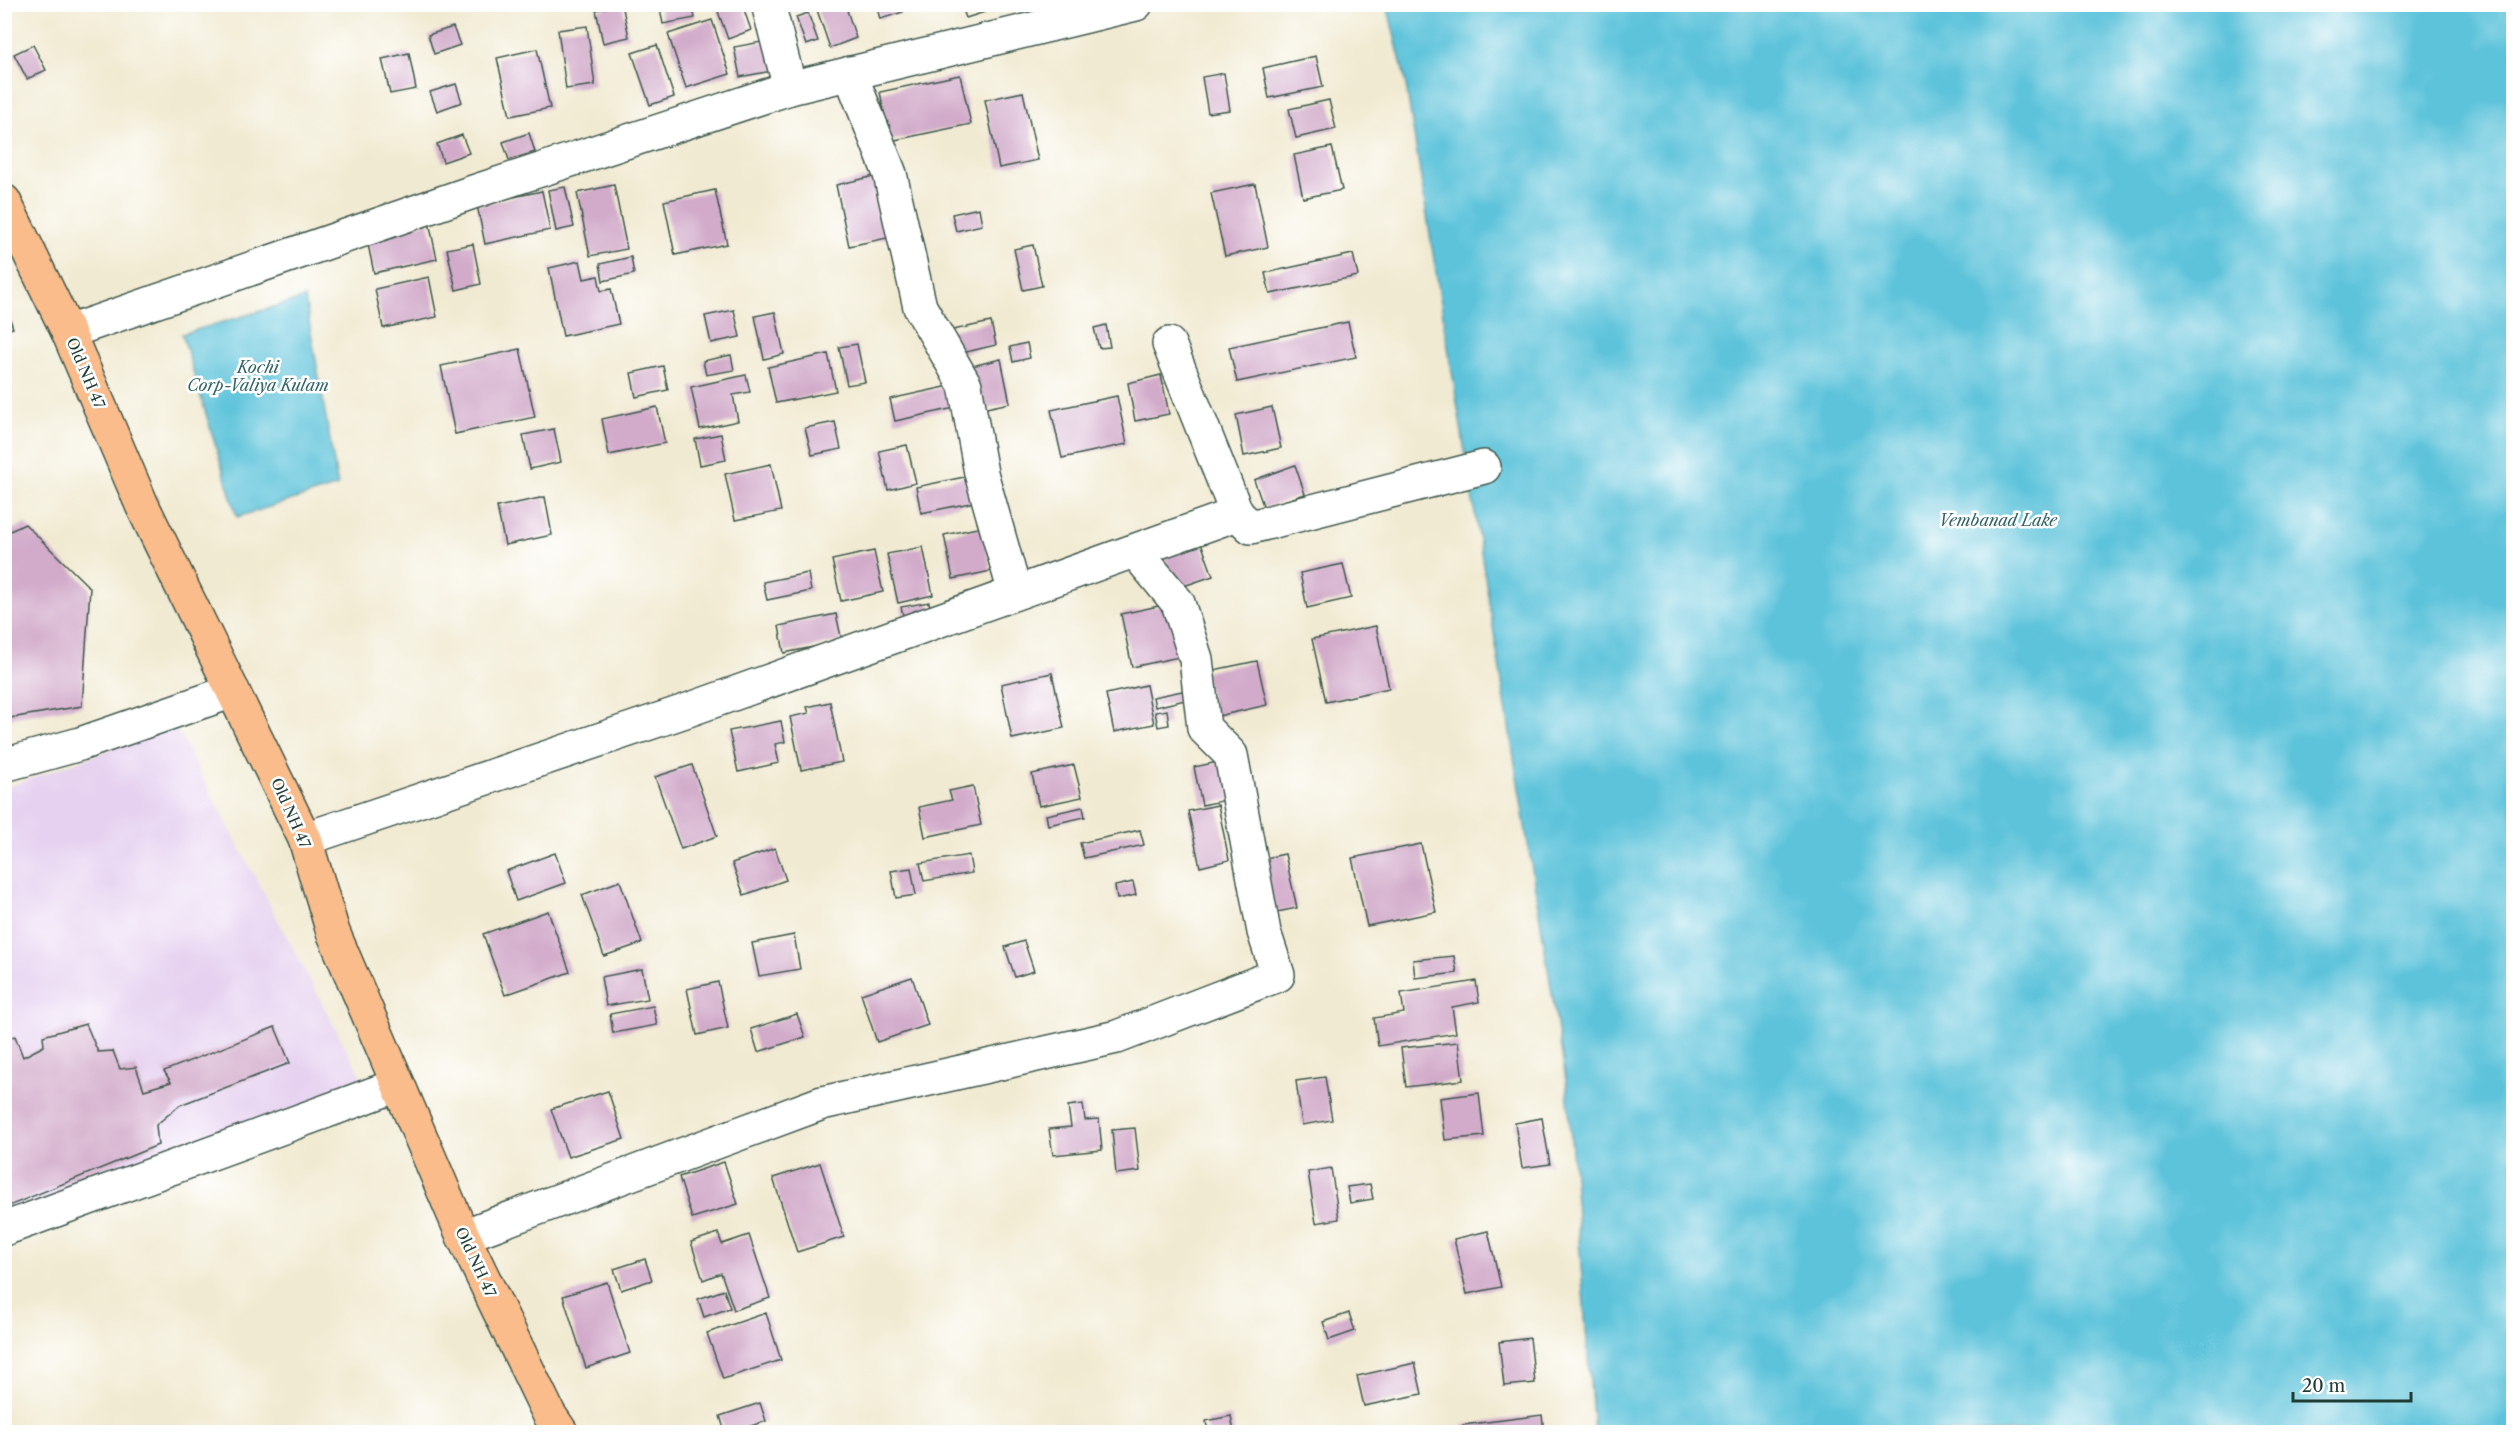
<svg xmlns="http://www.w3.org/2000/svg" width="2518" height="1437" font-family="'Libre Caslon Text',serif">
<rect width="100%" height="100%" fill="#fff"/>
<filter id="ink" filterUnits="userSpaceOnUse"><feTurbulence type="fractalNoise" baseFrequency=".0167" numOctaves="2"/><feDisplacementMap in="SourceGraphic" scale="12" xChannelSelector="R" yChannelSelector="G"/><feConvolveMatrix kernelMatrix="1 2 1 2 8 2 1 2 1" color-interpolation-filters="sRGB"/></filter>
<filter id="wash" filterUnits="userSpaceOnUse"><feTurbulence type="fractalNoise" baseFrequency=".008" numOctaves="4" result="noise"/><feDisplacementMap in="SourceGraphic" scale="24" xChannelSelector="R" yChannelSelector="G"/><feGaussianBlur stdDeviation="1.35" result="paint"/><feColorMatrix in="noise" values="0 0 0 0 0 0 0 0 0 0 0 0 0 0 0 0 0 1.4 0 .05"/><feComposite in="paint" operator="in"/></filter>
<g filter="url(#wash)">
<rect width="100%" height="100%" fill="#f1ead2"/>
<polygon fill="#e6d2f0" points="175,726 373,1099 5,1241 5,788"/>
<g fill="#5dc3da" stroke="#3e8087" stroke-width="1.5">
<polygon points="1387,5 2513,5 2513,1432 1594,1432 1567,1087 1405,79"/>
<polygon points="305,298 338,486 237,517 182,334"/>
</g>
<g id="blocks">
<g fill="#d2abca">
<polygon points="622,4 629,37 603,43 596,10"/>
<polygon points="659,4 692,4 695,18 663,24"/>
<polygon points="729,4 742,4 751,30 728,39 717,9"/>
<polygon points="793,4 805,4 806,9 795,11"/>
<polygon points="815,4 845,4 856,38 830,48"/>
<polygon points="876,4 901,4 903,12 880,19"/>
<polygon points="961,4 989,4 991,10 966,18"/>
<polygon points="808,13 818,41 806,45 796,17"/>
<polygon points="712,20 730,74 686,88 668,34"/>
<polygon points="587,26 595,85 566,89 558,30"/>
<polygon points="453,27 460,45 434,54 428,35"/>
<polygon points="772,40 777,70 740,77 734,47"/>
<polygon points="33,45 46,70 27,79 14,54"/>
<polygon points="657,45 674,97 650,105 632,53"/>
<polygon points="537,49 550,108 510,116 497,58"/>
<polygon points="409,53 416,89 390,94 382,59"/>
<polygon points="1316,56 1323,87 1269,98 1263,68"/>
<polygon points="1224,73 1230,110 1208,113 1202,77"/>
<polygon points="960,75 971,124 890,141 880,92"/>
<polygon points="456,84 462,102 437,111 430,92"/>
<polygon points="1023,92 1038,160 999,168 985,100"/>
<polygon points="1329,100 1336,129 1296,138 1289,109"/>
<polygon points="529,133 535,152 509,160 503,142"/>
<polygon points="462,135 469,153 443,162 437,144"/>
<polygon points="1332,147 1342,190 1303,198 1294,155"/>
<polygon points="879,175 892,237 849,246 836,185"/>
<polygon points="1255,184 1268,247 1225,256 1211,193"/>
<polygon points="614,185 627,249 590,256 577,193"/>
<polygon points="565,187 574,227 556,231 548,190"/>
<polygon points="715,190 727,244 675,255 664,201"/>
<polygon points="542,191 550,230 485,244 477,205"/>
<polygon points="979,208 982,225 956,231 952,214"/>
<polygon points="429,222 437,259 374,273 366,235"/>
<polygon points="473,244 481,284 456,290 447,249"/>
<polygon points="1033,245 1042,286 1023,290 1014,249"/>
<polygon points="1353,254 1358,276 1270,294 1265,273"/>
<polygon points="631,257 634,274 603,281 600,264"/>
<polygon points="580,261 584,279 598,276 601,291 611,289 619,324 563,336 549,268"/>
<polygon points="429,277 437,317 383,328 375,289"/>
<polygon points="4,301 13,328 4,331"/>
<polygon points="734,310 740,337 711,343 705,316"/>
<polygon points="775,312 784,354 764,359 755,316"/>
<polygon points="991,322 996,345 953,355 948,331"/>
<polygon points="1348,322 1356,357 1237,382 1229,347"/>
<polygon points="1106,325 1110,347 1099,348 1094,328"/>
<polygon points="1027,343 1030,358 1013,362 1010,347"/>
<polygon points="857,344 865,382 847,385 839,347"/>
<polygon points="520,349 535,417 455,434 441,366"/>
<polygon points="828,354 836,391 776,403 768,367"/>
<polygon points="731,355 734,370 706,375 703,361"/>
<polygon points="1001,359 1010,403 977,410 968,367"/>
<polygon points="663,366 668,390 636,397 631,373"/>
<polygon points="746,375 750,392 733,395 738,421 700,429 691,387"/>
<polygon points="1161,375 1169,414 1135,421 1128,383"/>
<polygon points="959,384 964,406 895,421 890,399"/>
<polygon points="1117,396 1127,444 1062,458 1051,410"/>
<polygon points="657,407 665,443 609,455 602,419"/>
<polygon points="1272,407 1281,448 1244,456 1236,415"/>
<polygon points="835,422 841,449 812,455 805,428"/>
<polygon points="554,429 561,462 530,469 523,435"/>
<polygon points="721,434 726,460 700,465 695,439"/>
<polygon points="907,445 916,483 888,490 879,451"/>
<polygon points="771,464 781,511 735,520 725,474"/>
<polygon points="1295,465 1305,494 1264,508 1254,480"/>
<polygon points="974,475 980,501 921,513 916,487"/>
<polygon points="545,497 552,535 505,545 497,507"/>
<polygon points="25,524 90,588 82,706 4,719 4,534"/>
<polygon points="982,527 991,571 953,579 944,535"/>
<polygon points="1199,537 1213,576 1175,589 1162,550"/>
<polygon points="923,547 933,595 898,603 887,554"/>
<polygon points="874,551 883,592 841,601 832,560"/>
<polygon points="1343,564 1351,598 1307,608 1300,573"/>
<polygon points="808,573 811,591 767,600 763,582"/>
<polygon points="929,602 932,618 905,623 901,607"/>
<polygon points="1168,604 1179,657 1132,667 1121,614"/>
<polygon points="836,614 842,641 784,653 779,626"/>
<polygon points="1376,626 1389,688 1326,702 1312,639"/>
<polygon points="1257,661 1267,705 1214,717 1204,672"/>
<polygon points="1052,673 1064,728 1012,739 1001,684"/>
<polygon points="1146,685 1154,724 1114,732 1106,694"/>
<polygon points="1192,689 1194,698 1155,707 1153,697"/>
<polygon points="830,702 842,762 801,770 790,717 809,713 807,707"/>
<polygon points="1167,710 1169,725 1158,727 1155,712"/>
<polygon points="781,721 785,742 775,744 779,763 738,772 729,731"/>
<polygon points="1223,761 1231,799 1202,805 1194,767"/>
<polygon points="692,765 717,836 681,849 655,777"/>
<polygon points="1074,765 1082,797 1039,806 1032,774"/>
<polygon points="973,786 981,825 925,837 919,807 952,800 949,791"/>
<polygon points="1218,805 1229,860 1200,867 1188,811"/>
<polygon points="1083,807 1085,817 1048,825 1046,815"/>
<polygon points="1140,830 1144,845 1084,858 1080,843"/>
<polygon points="1421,844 1436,912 1367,926 1352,858"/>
<polygon points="775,848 786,880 744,895 732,863"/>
<polygon points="555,853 566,883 516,901 506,871"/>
<polygon points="1285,854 1297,908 1272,913 1261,859"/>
<polygon points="969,855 972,873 924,881 920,863"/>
<polygon points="911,868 916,895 896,898 891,871"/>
<polygon points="620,881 642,943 604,956 582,895"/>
<polygon points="1133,882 1136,895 1117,899 1115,886"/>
<polygon points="548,911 570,972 505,995 483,934"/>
<polygon points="794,935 800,969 759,976 752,943"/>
<polygon points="1024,941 1034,971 1015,977 1005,947"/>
<polygon points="1454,956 1457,973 1415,978 1413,960"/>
<polygon points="642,969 648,999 606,1006 601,977"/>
<polygon points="912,977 928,1025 877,1042 861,994"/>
<polygon points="1476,981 1479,1002 1452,1007 1456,1033 1378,1046 1374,1018 1404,1013 1401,993"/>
<polygon points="718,982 728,1028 697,1035 687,989"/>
<polygon points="653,1006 657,1025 613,1033 610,1014"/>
<polygon points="797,1014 805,1037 758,1052 751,1029"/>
<polygon points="86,1024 98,1052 113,1051 120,1069 136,1067 144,1090 171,1082 164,1071 275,1027 290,1063 180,1105 156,1125 158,1145 4,1208 4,1040 15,1036 23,1057 44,1046 43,1036"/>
<polygon points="1458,1042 1463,1080 1406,1087 1401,1048"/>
<polygon points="1325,1077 1332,1120 1302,1125 1296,1081"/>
<polygon points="608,1091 624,1139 568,1157 551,1109"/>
<polygon points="1479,1093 1484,1136 1445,1140 1440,1098"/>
<polygon points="1083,1104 1085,1120 1099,1119 1102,1150 1053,1155 1049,1129 1071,1127 1068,1106"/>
<polygon points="1542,1118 1550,1164 1522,1168 1515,1123"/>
<polygon points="1135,1128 1140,1171 1116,1174 1112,1130"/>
<polygon points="724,1162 738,1204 692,1218 679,1177"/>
<polygon points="820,1163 844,1237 797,1252 773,1178"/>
<polygon points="1331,1168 1339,1219 1316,1223 1308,1172"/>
<polygon points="1370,1184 1373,1199 1350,1203 1347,1187"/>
<polygon points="1488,1231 1501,1287 1467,1294 1454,1239"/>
<polygon points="718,1233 722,1244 749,1235 770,1298 734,1310 721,1273 703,1280 691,1242"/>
<polygon points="645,1259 652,1280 621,1290 614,1269"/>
<polygon points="607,1282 630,1353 586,1368 563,1296"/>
<polygon points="724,1290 730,1308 704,1317 698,1299"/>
<polygon points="766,1313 781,1360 723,1379 707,1333"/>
<polygon points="1349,1313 1355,1331 1329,1340 1323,1322"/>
<polygon points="1530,1338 1535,1383 1504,1386 1499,1342"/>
<polygon points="1415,1363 1422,1394 1364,1406 1357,1376"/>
<polygon points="760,1403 766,1421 732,1432 725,1432 720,1416"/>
<polygon points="1542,1415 1544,1432 1464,1432 1463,1425"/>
<polygon points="1231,1416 1234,1432 1208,1432 1206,1421"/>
</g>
</g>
</g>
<g filter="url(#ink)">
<use href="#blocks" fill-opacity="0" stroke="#3e574c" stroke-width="1.5"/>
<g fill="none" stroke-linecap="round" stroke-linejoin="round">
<g stroke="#3e574c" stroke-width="36">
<g id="minor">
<polyline points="768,4 790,88"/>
<polyline points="850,73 890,174 920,307 965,385 981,473 1015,593"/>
<polyline points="68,332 470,193 790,88 1136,4"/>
<polyline points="1237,514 1251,527 1484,467"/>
<polyline points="4,765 80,744 233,691"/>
<polyline points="305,839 688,710 1237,514 1169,344"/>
<polyline points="4,1229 398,1085"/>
<polyline points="463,1236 822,1103 1117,1037 1278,975 1264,932 1231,755 1204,728 1196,659 1178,603 1135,551"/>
</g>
</g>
<g stroke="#3e574c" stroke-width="36">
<polyline id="major" points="4,201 68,332 142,505 305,839 333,932 463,1236 549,1414 561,1432"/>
</g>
<use href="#minor" stroke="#fff" stroke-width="33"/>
<use href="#major" stroke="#fabc8b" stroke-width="33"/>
</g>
</g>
<g text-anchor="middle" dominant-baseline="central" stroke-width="5" stroke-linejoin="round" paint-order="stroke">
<g font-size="15" fill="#1f3d34" stroke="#fff">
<text transform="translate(86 373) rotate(67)">Old NH 47</text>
<text transform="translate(291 813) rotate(66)">Old NH 47</text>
<text transform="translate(476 1262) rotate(65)">Old NH 47</text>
</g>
<g font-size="16" font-style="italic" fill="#326566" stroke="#fff">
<text x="258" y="367">Kochi<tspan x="258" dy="18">Corp-Valiya Kulam</tspan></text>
<text x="1998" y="520">Vembanad Lake</text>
</g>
</g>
<rect width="2518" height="1437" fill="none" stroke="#fff" stroke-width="24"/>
<path d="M2293 1392v9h118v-9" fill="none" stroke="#1f3d34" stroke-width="3"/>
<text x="2302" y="1392" font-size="18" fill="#1f3d34" stroke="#ffffff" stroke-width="4.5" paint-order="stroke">20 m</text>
</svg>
